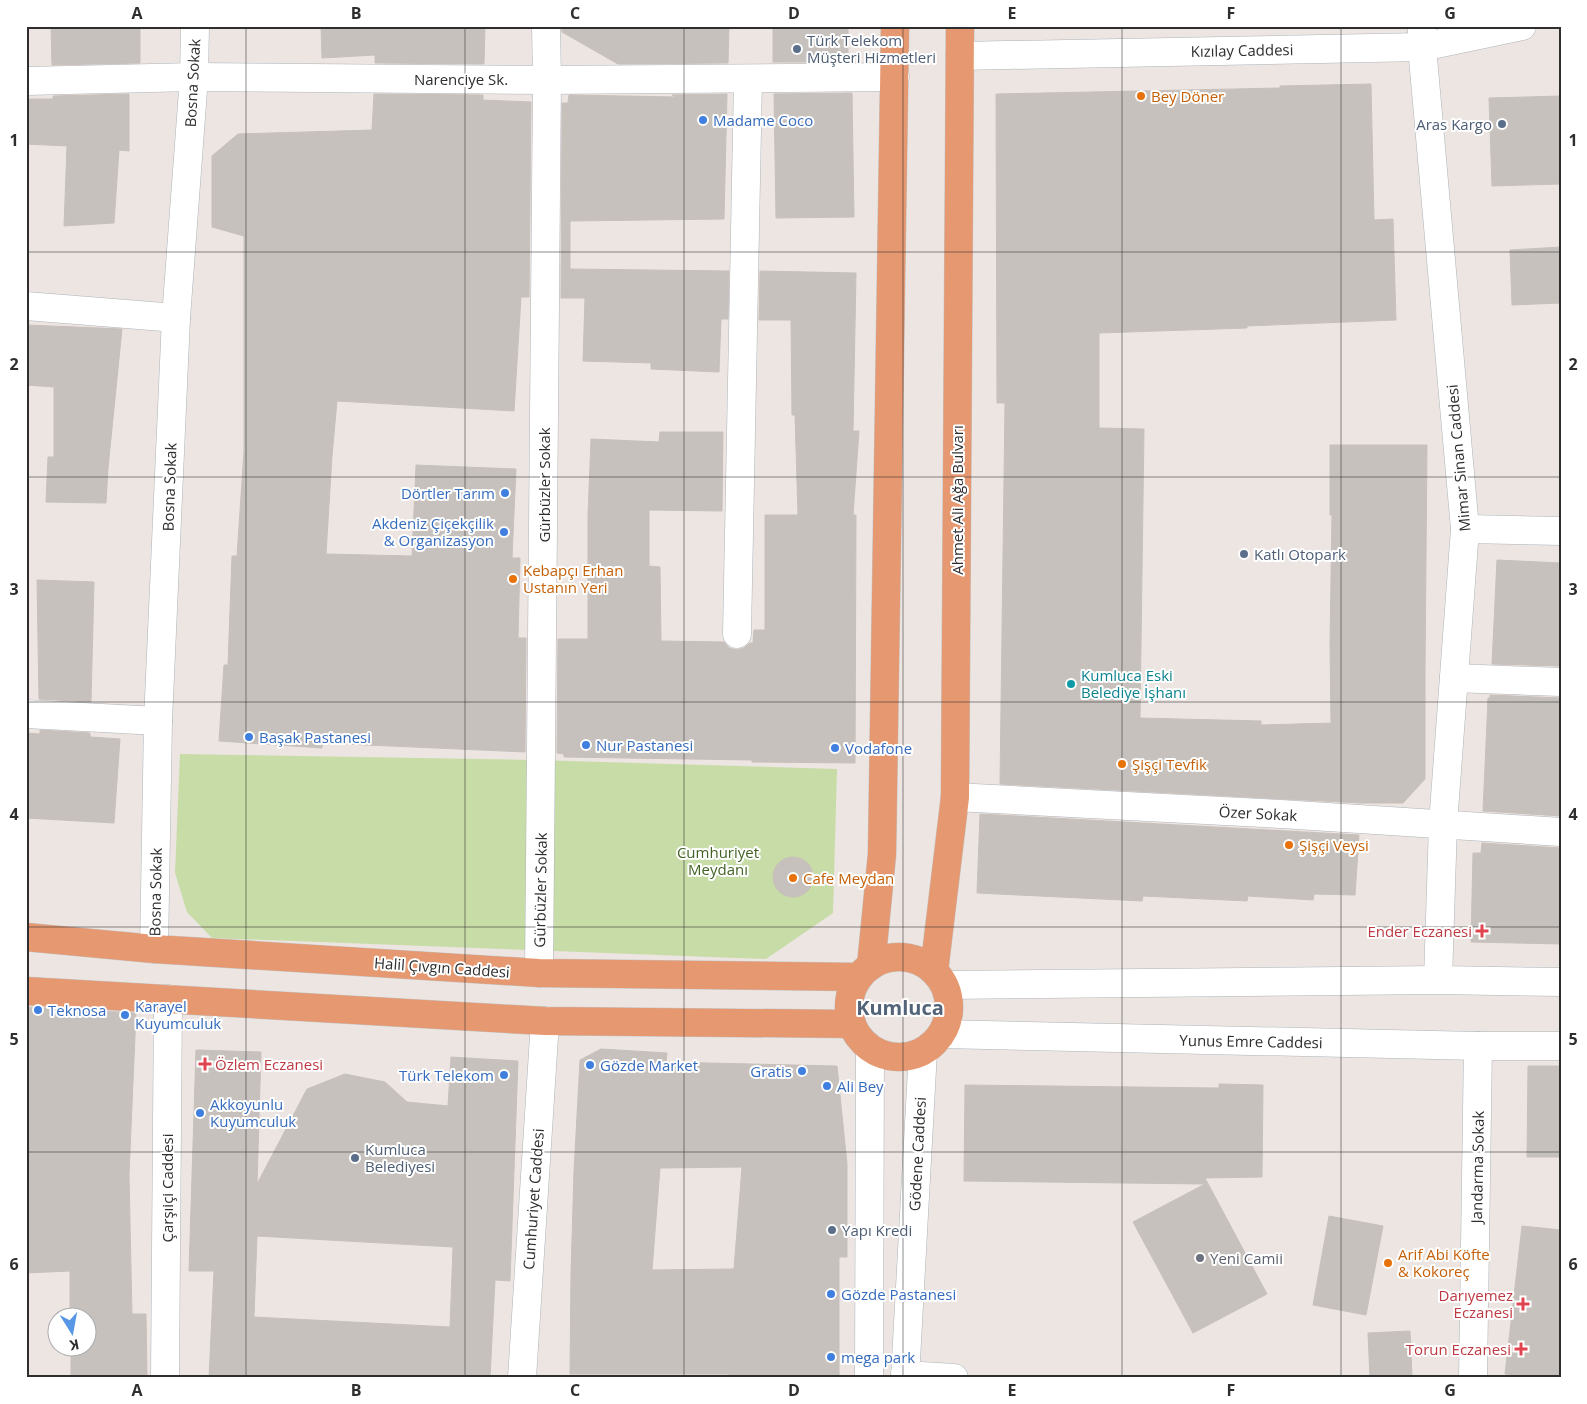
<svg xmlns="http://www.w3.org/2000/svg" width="1587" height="1404" font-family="'Open Sans',sans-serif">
<rect width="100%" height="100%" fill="#ede5e2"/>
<polygon fill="#c7dca6" points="180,754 536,760 837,769 833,913 766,959 212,938 187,912 175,873"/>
<g fill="#c6c1bd" stroke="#c9c0bb" fill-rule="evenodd">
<polygon points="51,26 140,26 140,63 52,65"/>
<polygon points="321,26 485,26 484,64 375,63 375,55 322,58"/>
<polygon points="562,26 729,26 728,63 618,64 562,32"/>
<rect x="773" y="26" width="75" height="36"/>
<polygon points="1371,84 1374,220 1393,219 1396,320 1247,326 1247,328 1099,333 1099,428 1144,429 1140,718 1261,721 1261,725 1331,723 1330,644 1332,515 1330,515 1330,445 1427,445 1425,673 1425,779 1403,803 1360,803 1000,784 1005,403 997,403 996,94 1280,88 1280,86"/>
<polygon points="849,93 852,93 854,217 776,218 774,94"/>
<polygon points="129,94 129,151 119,150 114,223 64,226 67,146 26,144 26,99 53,99 53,96"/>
<polygon points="374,94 483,95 483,100 531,102 529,297 521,297 514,411 337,401 332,456 326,554 412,556 416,465 516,469 512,558 520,558 518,638 526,638 525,752 322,743 322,748 219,741 224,665 228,665 232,556 237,556 244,451 244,236 212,227 212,156 238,134 372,130"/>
<polygon points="727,94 724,219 570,221 570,269 729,271 728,319 721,319 719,372 651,369 651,363 583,361 585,298 561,298 562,103 568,103 569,95 677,97 672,95"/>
<polygon points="1561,96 1561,184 1492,186 1489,98"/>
<polygon points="1561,247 1561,303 1512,305 1510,250"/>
<polygon points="760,271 856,273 853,431 859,431 853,515 856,515 855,763 752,762 752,760 564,757 564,754 557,753 558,639 588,639 588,515 591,439 659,442 660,432 723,432 722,511 649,510 649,566 660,567 661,641 724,642 729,648 737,650 744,648 750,643 753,643 754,630 765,630 765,515 798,515 795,415 792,415 791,320 759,320"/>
<polygon points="26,325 122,329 108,468 106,503 46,502 48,457 54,457 54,387 26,385"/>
<polygon points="1497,560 1561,563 1561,666 1492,664"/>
<polygon points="37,580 94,582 91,702 39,699"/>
<polygon points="1490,695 1561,698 1561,816 1483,811 1488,698 1490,698"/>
<polygon points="40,730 90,733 90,737 120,739 114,823 26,818 26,733 40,734"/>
<polygon points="980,814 1359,835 1355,895 1314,894 1313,900 1248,896 1247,901 1143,896 1142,901 977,893"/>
<polygon points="1482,843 1561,848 1561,944 1471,942 1473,853 1481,853"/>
<circle cx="793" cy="877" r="20"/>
<polygon points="26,1007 136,1013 129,1175 132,1314 146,1314 147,1378 71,1378 71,1346 88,1346 88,1316 70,1316 70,1271 26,1273"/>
<path d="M 601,1049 L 667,1053 L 666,1062 L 837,1066 L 847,1164 L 847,1257 L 839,1257 L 839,1378 L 729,1378 L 729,1374 L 570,1374 L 571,1273 L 574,1171 L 580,1060 ZM 742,1167 L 734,1269 L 652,1270 L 660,1168 Z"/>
<path d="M 196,1050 L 261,1052 L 257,1184 L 307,1089 L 345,1074 L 385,1082 L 407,1102 L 448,1106 L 451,1057 L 518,1061 L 510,1281 L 495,1280 L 490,1378 L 209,1378 L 214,1271 L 189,1271 ZM 257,1236 L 453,1247 L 450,1327 L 254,1317 Z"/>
<polygon points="1528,1066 1561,1066 1561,1157 1527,1157"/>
<polygon points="1219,1084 1263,1085 1262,1177 1205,1178 1267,1294 1193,1333 1133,1222 1205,1184 964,1181 965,1085 1219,1088"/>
<polygon points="1329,1216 1383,1226 1366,1315 1313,1305"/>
<polygon points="1522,1226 1561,1230 1561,1378 1541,1378 1505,1374"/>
<polygon points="1410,1331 1412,1378 1370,1378 1368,1333"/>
</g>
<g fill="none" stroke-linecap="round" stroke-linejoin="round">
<g stroke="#aeb3b8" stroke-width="29">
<g id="minor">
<polyline points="1422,26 1422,47 1465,529 1443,824 1438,980"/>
<polyline points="960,56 1422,47 1522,26"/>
<polyline points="26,81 194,77 547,80 895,77"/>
<polyline points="26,306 176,318"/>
<polyline points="1465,529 1561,531"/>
<polyline points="737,634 748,79"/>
<polyline points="1454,678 1561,682"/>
<polyline points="26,714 158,721"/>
<polyline points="955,797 1281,814 1561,832"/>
<polyline points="154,949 158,721 176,318 194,77 195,26"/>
<polyline points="539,973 547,80 546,26"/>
<polyline points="905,1375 954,1378"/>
<polyline points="165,1378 168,999"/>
<polyline points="522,1378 545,1021"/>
<polyline points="1473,1378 1478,1046"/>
</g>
</g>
<g stroke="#aeb3b8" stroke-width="29">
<g id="tertiary">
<polyline points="944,985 1438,980 1561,982"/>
<polyline points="942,1034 1478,1046 1561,1046"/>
</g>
</g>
<g stroke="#aeb3b8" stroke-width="29">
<g id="secondary">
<polyline points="869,1378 870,1048"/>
<polyline points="905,1378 923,1051"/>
</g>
</g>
<g stroke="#c4c4c4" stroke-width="29">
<g id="trunk">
<polyline points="26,937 154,949 539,973 859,977"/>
<circle cx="899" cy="1007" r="50"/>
<polyline points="871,966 882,854 895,26"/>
<polyline points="934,971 955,797 960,26"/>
<polyline points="26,991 545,1021 852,1024"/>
</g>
</g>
<use href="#minor" stroke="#fff" stroke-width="28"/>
<use href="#tertiary" stroke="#fff" stroke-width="28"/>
<use href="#secondary" stroke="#fff" stroke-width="28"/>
<use href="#trunk" stroke="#e69870" stroke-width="28"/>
</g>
<path fill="none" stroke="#2e2e2e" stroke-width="1" stroke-opacity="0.55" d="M 246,26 L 246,1378M 465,26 L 465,1378M 684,26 L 684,1378M 903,26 L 903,1378M 1122,26 L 1122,1378M 1341,26 L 1341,1378M 26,252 L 1561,252M 26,477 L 1561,477M 26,702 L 1561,702M 26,927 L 1561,927M 26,1152 L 1561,1152"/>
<g fill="#5c6f8a" stroke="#fff" stroke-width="2">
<circle cx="797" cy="49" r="5"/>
<circle cx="1502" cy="124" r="5"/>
<circle cx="1244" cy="554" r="5"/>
<circle cx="355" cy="1158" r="5"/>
<circle cx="832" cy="1230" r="5"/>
</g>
<g fill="#e8710a" stroke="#fff" stroke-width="2">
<circle cx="1141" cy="96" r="5"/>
<circle cx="513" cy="579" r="5"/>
<circle cx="1122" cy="764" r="5"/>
<circle cx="1289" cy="845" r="5"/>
<circle cx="793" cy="878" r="5"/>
<circle cx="1388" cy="1263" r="5"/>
</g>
<g fill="#3f7fe0" stroke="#fff" stroke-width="2">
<circle cx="703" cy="120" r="5"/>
<circle cx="505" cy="493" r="5"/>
<circle cx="504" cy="532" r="5"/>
<circle cx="249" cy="737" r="5"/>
<circle cx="586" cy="745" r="5"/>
<circle cx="835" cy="748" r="5"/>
<circle cx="38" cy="1010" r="5"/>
<circle cx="125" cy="1015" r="5"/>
<circle cx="590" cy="1065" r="5"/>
<circle cx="802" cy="1071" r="5"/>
<circle cx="504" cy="1075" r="5"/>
<circle cx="827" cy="1086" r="5"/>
<circle cx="200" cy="1113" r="5"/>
<circle cx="831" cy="1294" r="5"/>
<circle cx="831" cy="1357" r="5"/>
</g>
<circle fill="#0f9aa8" stroke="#fff" stroke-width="2" cx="1071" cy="684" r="5"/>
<g fill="#e0444e" stroke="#fff" stroke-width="2">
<path d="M1479.5 923.5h5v5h5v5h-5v5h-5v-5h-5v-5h5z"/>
<path d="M202.5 1056.5h5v5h5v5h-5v5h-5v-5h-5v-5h5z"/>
<path d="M1520.5 1296.5h5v5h5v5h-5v5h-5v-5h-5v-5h5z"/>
<path d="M1518.5 1341.5h5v5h5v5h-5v5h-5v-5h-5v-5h5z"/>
</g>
<circle fill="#6b7280" stroke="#fff" stroke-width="2" cx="1200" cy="1258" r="5"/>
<g text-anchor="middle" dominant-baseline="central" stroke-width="4" stroke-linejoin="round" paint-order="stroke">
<g font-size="15" fill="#4e5e75" stroke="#fff" text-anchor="start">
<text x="807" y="40">Türk Telekom<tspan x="807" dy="17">Müşteri Hizmetleri</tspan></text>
<text x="1492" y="124" text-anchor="end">Aras Kargo</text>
<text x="1254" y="554">Katlı Otopark</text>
<text x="365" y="1149">Kumluca<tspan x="365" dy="17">Belediyesi</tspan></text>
<text x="842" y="1230">Yapı Kredi</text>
</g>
<g font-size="15" fill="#2e2e2e" stroke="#fff">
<text transform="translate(1242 50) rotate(-1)">Kızılay Caddesi</text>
<text x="461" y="79">Narenciye Sk.</text>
<text transform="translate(192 83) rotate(-87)">Bosna Sokak</text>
<text transform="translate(1458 458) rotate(-95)">Mimar Sinan Caddesi</text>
<text transform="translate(544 485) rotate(-90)">Gürbüzler Sokak</text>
<text transform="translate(169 487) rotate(-88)">Bosna Sokak</text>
<text transform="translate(957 500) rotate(-90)">Ahmet Ali Ağa Bulvarı</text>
<text transform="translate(1258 813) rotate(3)">Özer Sokak</text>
<text transform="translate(540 890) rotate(-89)">Gürbüzler Sokak</text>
<text transform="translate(155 892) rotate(-89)">Bosna Sokak</text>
<text transform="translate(442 967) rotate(4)">Halil Çıvgın Caddesi</text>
<text transform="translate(1251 1041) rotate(1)">Yunus Emre Caddesi</text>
<text transform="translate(917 1154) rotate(-87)">Gödene Caddesi</text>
<text transform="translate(1477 1167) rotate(-89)">Jandarma Sokak</text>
<text transform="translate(167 1188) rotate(-90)">Çarşıiçi Caddesi</text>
<text transform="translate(533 1199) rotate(-86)">Cumhuriyet Caddesi</text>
</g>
<g font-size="15" fill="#c56008" stroke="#fff" text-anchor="start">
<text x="1151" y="96">Bey Döner</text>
<text x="523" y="570">Kebapçı Erhan<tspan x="523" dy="17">Ustanın Yeri</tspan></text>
<text x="1132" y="764">Şişçi Tevfik</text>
<text x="1299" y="845">Şişçi Veysi</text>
<text x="803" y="878">Cafe Meydan</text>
<text x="1398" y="1254">Arif Abi Köfte<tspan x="1398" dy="17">&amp; Kokoreç</tspan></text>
</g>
<g font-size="15" fill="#366cbe" stroke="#fff" text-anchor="start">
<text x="713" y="120">Madame Coco</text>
<text x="495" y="493" text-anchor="end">Dörtler Tarım</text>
<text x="494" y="523" text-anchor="end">Akdeniz Çiçekçilik<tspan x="494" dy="17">&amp; Organizasyon</tspan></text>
<text x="259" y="737">Başak Pastanesi</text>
<text x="596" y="745">Nur Pastanesi</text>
<text x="845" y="748">Vodafone</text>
<text x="135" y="1006">Karayel<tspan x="135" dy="17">Kuyumculuk</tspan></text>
<text x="48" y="1010">Teknosa</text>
<text x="600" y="1065">Gözde Market</text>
<text x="792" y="1071" text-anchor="end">Gratis</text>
<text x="494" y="1075" text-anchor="end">Türk Telekom</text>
<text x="837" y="1086">Ali Bey</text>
<text x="210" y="1104">Akkoyunlu<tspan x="210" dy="17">Kuyumculuk</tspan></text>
<text x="841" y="1294">Gözde Pastanesi</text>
<text x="841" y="1357">mega park</text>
</g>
<g font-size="15" fill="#0d838f" stroke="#fff" text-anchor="start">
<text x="1081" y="675">Kumluca Eski<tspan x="1081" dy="17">Belediye İşhanı</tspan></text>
</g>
<g font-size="15" fill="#426325" stroke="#fff">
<text x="718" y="852">Cumhuriyet<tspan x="718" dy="17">Meydanı</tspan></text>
</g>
<g font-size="15" fill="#be3a42" stroke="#fff" text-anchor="end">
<text x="1472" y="931">Ender Eczanesi</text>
<text x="215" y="1064" text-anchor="start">Özlem Eczanesi</text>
<text x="1513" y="1295">Darıyemez<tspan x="1513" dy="17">Eczanesi</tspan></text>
<text x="1511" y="1349">Torun Eczanesi</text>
</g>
<g font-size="15" fill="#5b616d" stroke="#fff" text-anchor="start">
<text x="1210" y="1258">Yeni Camii</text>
</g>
<g font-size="20" font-weight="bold" fill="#536479" stroke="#fff">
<text x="900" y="1007">Kumluca</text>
</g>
</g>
<rect width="1587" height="1404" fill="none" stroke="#ffffff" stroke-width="55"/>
<g transform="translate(72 1332) rotate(169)"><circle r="24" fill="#ffffff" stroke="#ababab"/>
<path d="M0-4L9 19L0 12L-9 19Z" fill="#5797e5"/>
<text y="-8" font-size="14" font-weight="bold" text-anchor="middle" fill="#2e2e2e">K</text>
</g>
<rect x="28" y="28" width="1532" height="1348" fill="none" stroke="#2e2e2e" stroke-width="2"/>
<g font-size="16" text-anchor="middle" font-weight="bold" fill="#2e2e2e">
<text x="137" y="19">A</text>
<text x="356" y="19">B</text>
<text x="575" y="19">C</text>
<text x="794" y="19">D</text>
<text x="1012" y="19">E</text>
<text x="1231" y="19">F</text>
<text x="1450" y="19">G</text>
<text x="14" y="146">1</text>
<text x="1573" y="146">1</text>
<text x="14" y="370">2</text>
<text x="1573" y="370">2</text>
<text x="14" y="595">3</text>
<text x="1573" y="595">3</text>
<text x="14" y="820">4</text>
<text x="1573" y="820">4</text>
<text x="14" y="1045">5</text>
<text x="1573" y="1045">5</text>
<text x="14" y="1270">6</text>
<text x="1573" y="1270">6</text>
<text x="137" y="1396">A</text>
<text x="356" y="1396">B</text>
<text x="575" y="1396">C</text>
<text x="794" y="1396">D</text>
<text x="1012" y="1396">E</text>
<text x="1231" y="1396">F</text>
<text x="1450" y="1396">G</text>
</g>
</svg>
